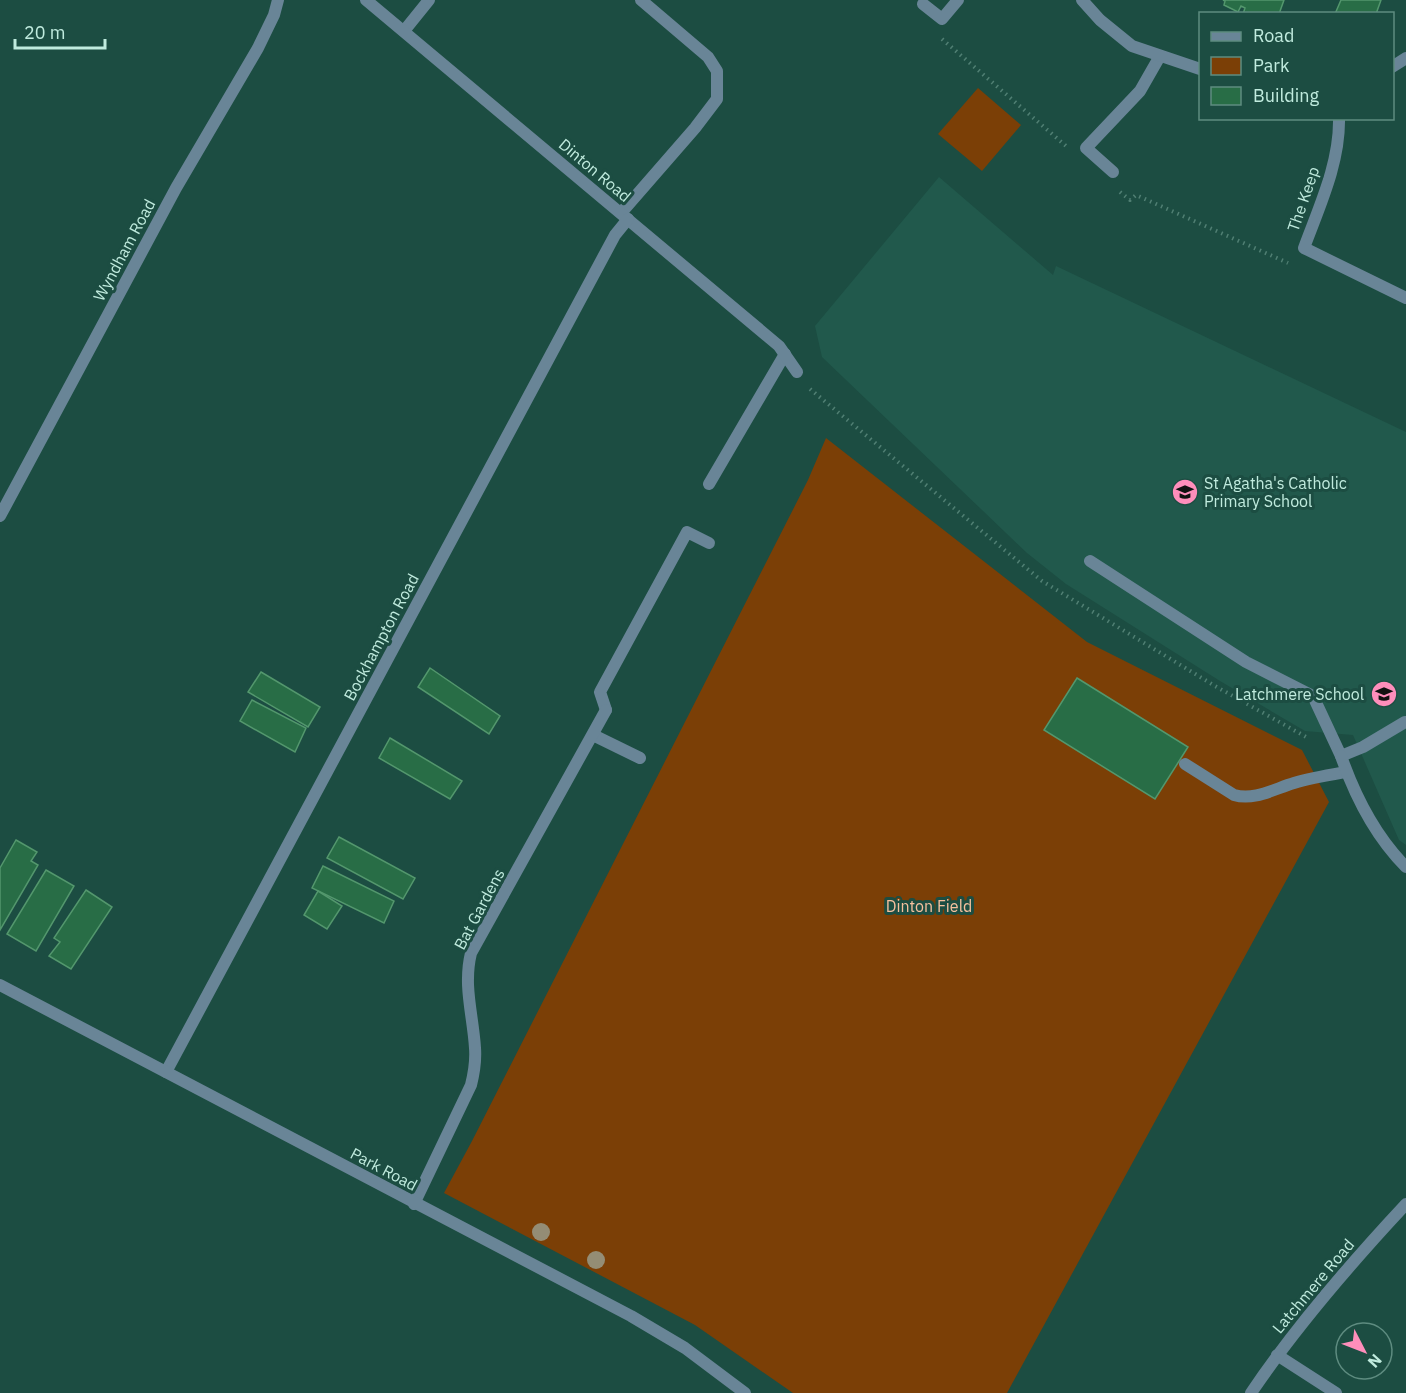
<svg xmlns="http://www.w3.org/2000/svg" width="1406" height="1393" font-family="'IBM Plex Sans',sans-serif">
<rect width="100%" height="100%" fill="#1c4d42"/>
<polygon fill="#21594c" points="939,177 1053,275 1056,266 1406,432 1406,845 1399,840 1353,735 1305,731 1220,681 1066,584 1027,553 822,357 815,326"/>
<g fill="#7b3f06">
<polygon points="978,88 1021,125 982,171 938,134"/>
<polygon points="826,438 1087,642 1302,750 1329,802 1007,1393 793,1393 695,1325 444,1193 472,1141 808,480"/>
</g>
<g fill="#286d46" stroke="#53976d" stroke-width="1.5">
<polygon points="1223,0 1284,0 1279,14 1243,14 1245,8 1241,6 1238,12 1224,5 1225,1"/>
<polygon points="1341,0 1381,0 1376,14 1335,14"/>
<polygon points="430,668 500,716 489,734 418,687"/>
<polygon points="261,672 320,707 308,727 248,692"/>
<polygon points="1077,678 1188,747 1155,799 1044,730"/>
<polygon points="252,700 306,728 295,752 240,721"/>
<polygon points="390,738 462,781 450,799 379,758"/>
<polygon points="339,837 415,878 403,899 327,858"/>
<polygon points="16,840 37,852 31,861 38,865 0,930 0,868"/>
<polygon points="323,866 394,901 384,923 312,888"/>
<polygon points="46,870 74,886 36,951 7,934"/>
<polygon points="86,890 112,907 71,969 49,956 60,942 54,938"/>
<polygon points="318,891 342,906 327,929 304,915"/>
</g>
<g fill="none" stroke-linecap="round" stroke-linejoin="round">
<g stroke="#507f73" stroke-width="4" stroke-dasharray="1.5 4.5" stroke-linecap="butt">
<polyline points="942,39 1066,146"/>
<polyline points="1120,192 1130,200 1136,195 1288,263"/>
<polyline points="810,389 1042,581 1215,686 1308,738"/>
</g>
<g stroke="#698597" stroke-width="12">
<polyline points="923,4 942,19 958,0"/>
<polyline points="404,31 429,0"/>
<polyline points="1113,172 1086,148 1140,91 1160,56"/>
<polyline points="621,213 695,128 717,99 717,71 708,57 641,0"/>
<polyline points="709,484 785,354"/>
<polyline points="1090,561 1246,662 1313,696 1341,756 1363,747 1405,722"/>
<polyline points="606,710 600,692 687,532 709,543"/>
<polyline points="593,735 640,758"/>
<path d="M 1185,764 L 1234,795 C 1254,801 1274,789 1294,783 C 1311,778 1329,775 1346,772"/>
<polyline points="1277,1355 1336,1393"/>
</g>
<g stroke="#698597" stroke-width="12">
<polyline points="366,0 779,346 797,372"/>
<polyline points="1082,0 1100,20 1132,46 1200,69"/>
<polyline points="1392,67 1406,58"/>
<path d="M 1339,118 C 1340,163 1319,207 1304,248 L 1406,298"/>
<polyline points="0,516 176,188 258,48 274,15 278,0"/>
<path d="M 1341,756 C 1355,796 1376,837 1406,867"/>
<polyline points="166,1072 615,235 628,219"/>
<path d="M 414,1204 L 471,1085 C 474,1073 476,1061 475,1048 C 473,1015 463,986 471,953 L 606,710"/>
<path d="M 1251,1393 C 1297,1325 1350,1264 1406,1204"/>
</g>
<polyline stroke="#698597" stroke-width="12" points="0,985 631,1316 685,1348 745,1393"/>
</g>
<g fill="#948d75">
<circle cx="541" cy="1232" r="9"/>
<circle cx="596" cy="1260" r="9"/>
</g>
<defs>
<g id="school-disc" transform="scale(1.35)"><circle r="9.5" fill="#fe8ebb" stroke="#1c4d42"/><path d="M0-5L7-2L0 1L-7-2ZM-4 1L0 2.5L4 1V4Q0 6-4 4Z" fill="#111"/></g>
</defs>
<g fill-rule="evenodd">
<use href="#school-disc" x="1185" y="492"/>
<use href="#school-disc" x="1384" y="694"/>
</g>
<g text-anchor="middle" dominant-baseline="central" stroke-width="6" stroke-linejoin="round" paint-order="stroke">
<g font-size="16" fill="#c0ebde" stroke="#1c4d42">
<text transform="translate(595 170) rotate(40)">Dinton Road</text>
<text transform="translate(1303 199) rotate(-71)">The Keep</text>
<text transform="translate(124 250) rotate(-62)">Wyndham Road</text>
<text transform="translate(381 637) rotate(-62)">Bockhampton Road</text>
<text transform="translate(479 909) rotate(-62)">Bat Gardens</text>
<text transform="translate(384 1169) rotate(28)">Park Road</text>
<text transform="translate(1313 1286) rotate(-50)">Latchmere Road</text>
</g>
<g font-size="16" fill="#c0ebde" stroke="#1c4d42" text-anchor="start">
<text x="1204" y="483">St Agatha's Catholic<tspan x="1204" dy="18">Primary School</tspan></text>
<text x="1364" y="694" text-anchor="end">Latchmere School</text>
</g>
<g font-size="16" fill="#f6c19e" stroke="#1c4d42">
<text x="929" y="906">Dinton Field</text>
</g>
</g>
<rect x="1199" y="12" width="195" height="108" fill="#1c4d42" stroke="#5e8c80" stroke-width="1.5"/>
<rect x="1211" y="32" width="30" height="9" fill="#698597" stroke="#5e8c80" stroke-width="1.5"/>
<text x="1253" y="42" font-size="18" fill="#c0ebde">Road</text>
<rect x="1211" y="57" width="30" height="18" fill="#7b3f06" stroke="#5e8c80" stroke-width="1.5"/>
<text x="1253" y="72" font-size="18" fill="#c0ebde">Park</text>
<rect x="1211" y="87" width="30" height="18" fill="#286d46" stroke="#5e8c80" stroke-width="1.5"/>
<text x="1253" y="102" font-size="18" fill="#c0ebde">Building</text>
<g transform="translate(1364 1351) rotate(132)"><circle r="28" fill="#1c4d42" stroke="#5e8c80" stroke-width="1.5"/>
<path d="M0-4.5L10 22L0 15L-10 22Z" fill="#fe8ebb"/>
<text y="-9" font-size="16" font-weight="bold" text-anchor="middle" fill="#c0ebde">N</text>
</g>
<path d="M15 39v9h90v-9" fill="none" stroke="#c0ebde" stroke-width="3"/>
<text x="24" y="39" font-size="18" fill="#c0ebde" stroke="#1c4d42" stroke-width="4.5" paint-order="stroke">20 m</text>
</svg>
